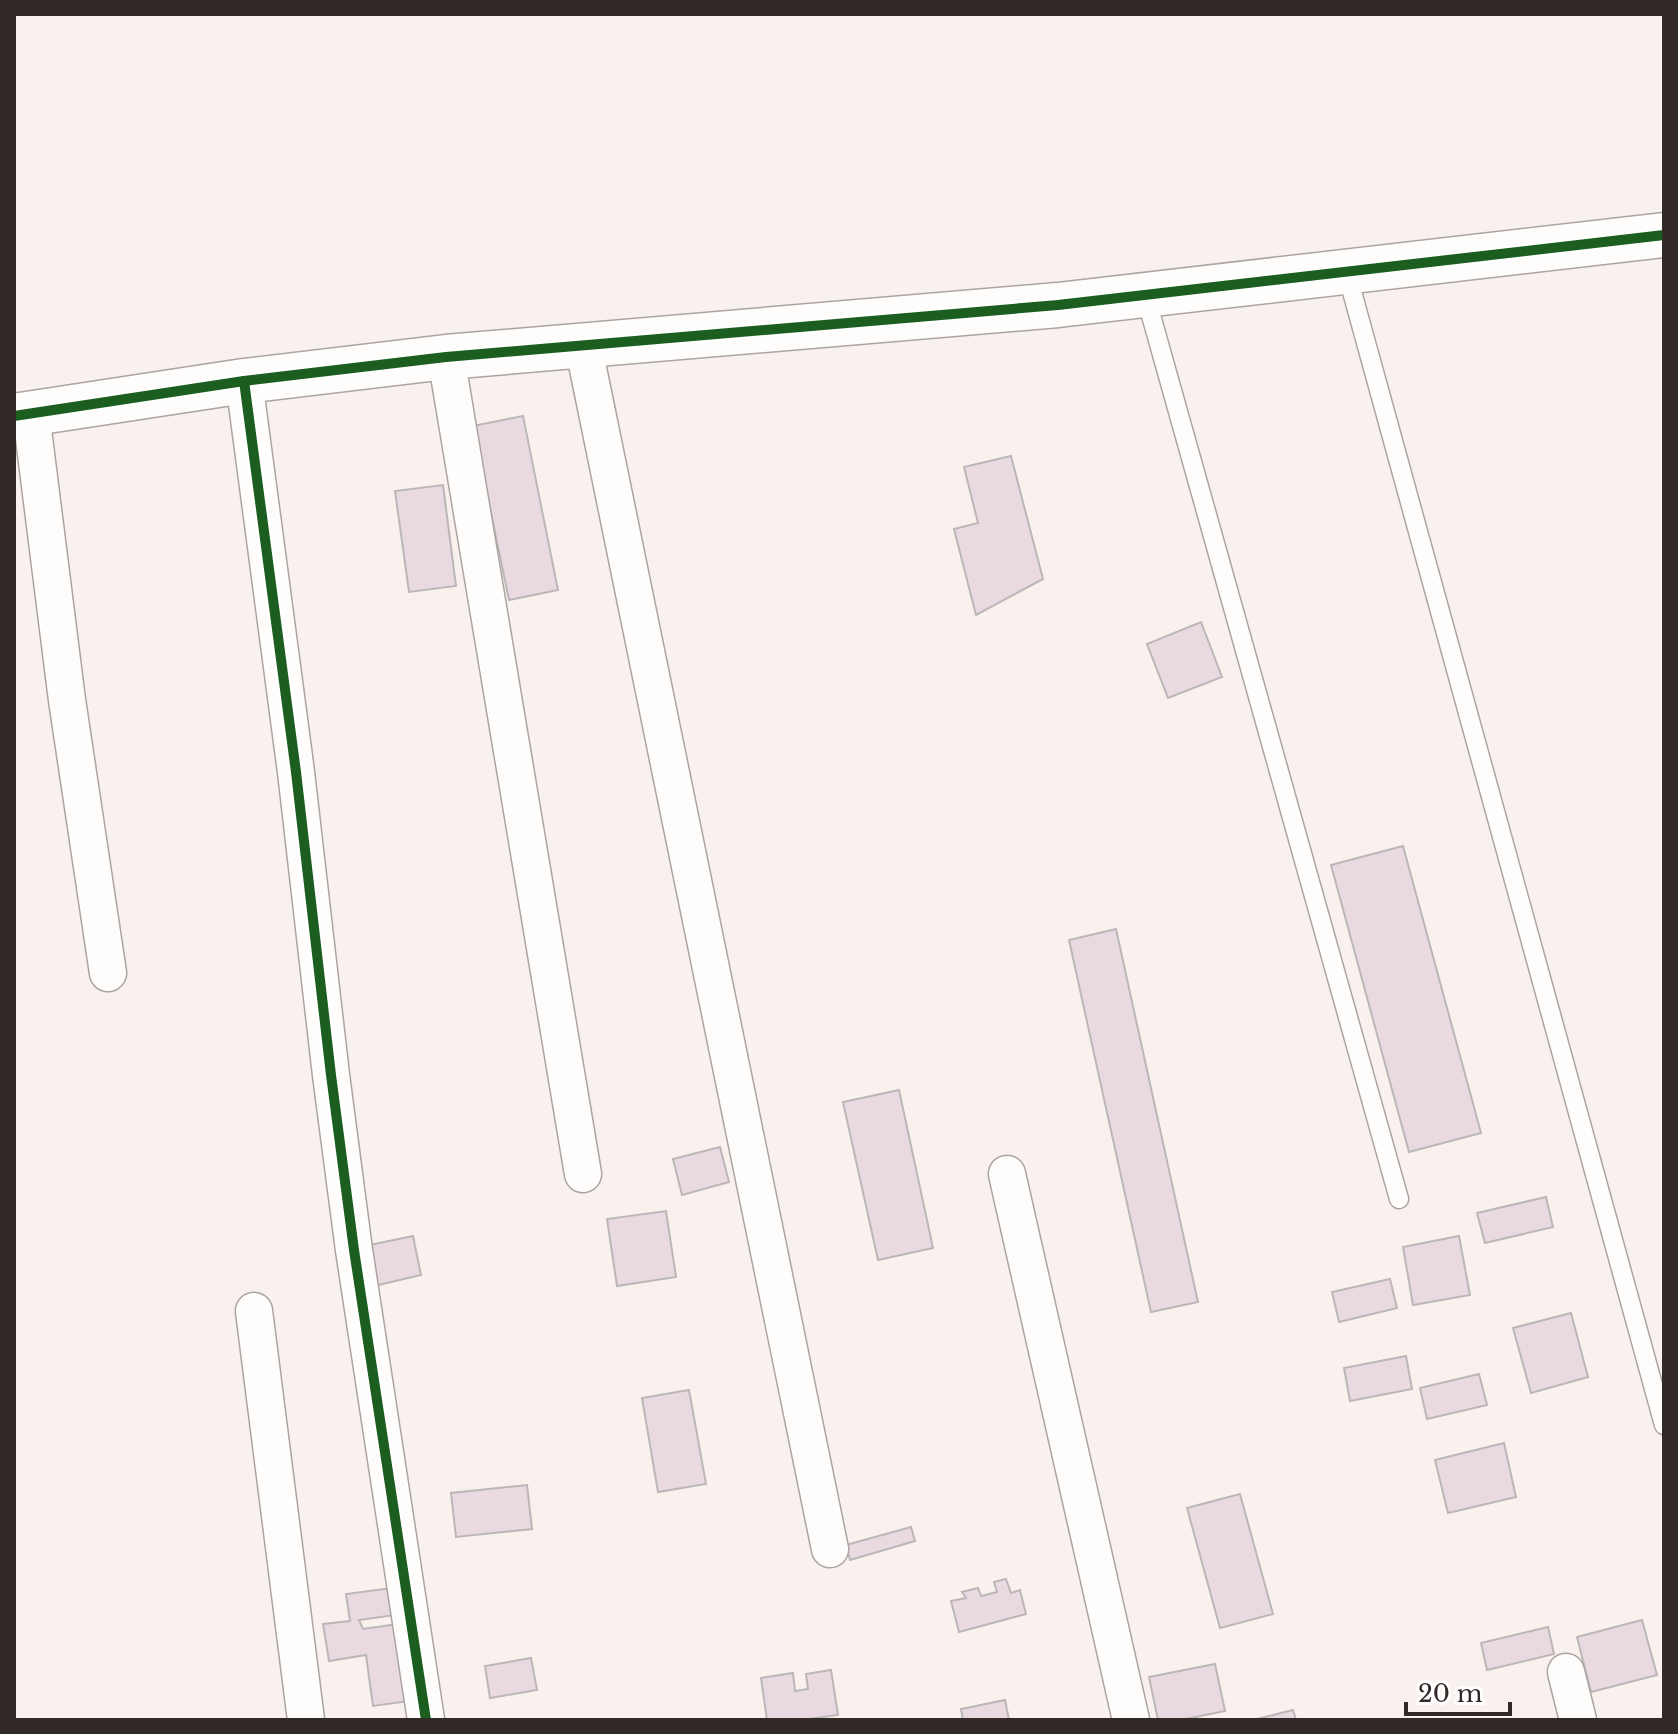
<svg xmlns="http://www.w3.org/2000/svg" width="1678" height="1734" font-family="'Libre Baskerville',serif">
<rect width="100%" height="100%" fill="#f9f1ee"/>
<g fill="#e9dae2" stroke="#bcb7b7" stroke-width="2">
<polygon points="523,416 558,590 509,600 473,426"/>
<polygon points="1011,456 1043,579 976,615 954,529 978,523 964,467"/>
<polygon points="443,485 456,586 409,592 395,491"/>
<polygon points="1201,622 1222,677 1168,698 1147,644"/>
<polygon points="1403,846 1481,1133 1409,1152 1331,865"/>
<polygon points="1116,929 1198,1302 1151,1312 1069,940"/>
<polygon points="899,1090 933,1248 878,1260 843,1102"/>
<polygon points="720,1147 729,1182 682,1195 673,1159"/>
<polygon points="1546,1197 1553,1227 1485,1243 1477,1213"/>
<polygon points="666,1211 676,1277 617,1286 607,1219"/>
<polygon points="413,1236 421,1275 374,1286 365,1246"/>
<polygon points="1459,1236 1470,1295 1413,1305 1403,1247"/>
<polygon points="1390,1279 1397,1308 1339,1322 1332,1292"/>
<polygon points="1571,1313 1588,1377 1531,1393 1513,1328"/>
<polygon points="1406,1356 1412,1389 1350,1401 1344,1368"/>
<polygon points="1479,1374 1487,1405 1427,1419 1420,1388"/>
<polygon points="689,1390 706,1484 658,1492 642,1398"/>
<polygon points="1504,1443 1516,1497 1448,1513 1435,1460"/>
<polygon points="527,1485 532,1529 456,1537 451,1493"/>
<polygon points="1240,1494 1273,1614 1220,1628 1187,1508"/>
<polygon points="911,1527 915,1541 850,1560 846,1545"/>
<polygon points="1006,1579 1011,1593 1020,1590 1026,1614 959,1632 951,1601 966,1598 962,1592 978,1588 981,1596 997,1592 994,1582"/>
<polygon points="391,1588 395,1615 359,1620 363,1629 399,1624 410,1701 373,1706 366,1655 329,1661 323,1624 350,1621 346,1594"/>
<polygon points="1642,1620 1657,1675 1591,1692 1577,1637"/>
<polygon points="1548,1627 1554,1654 1487,1670 1481,1643"/>
<polygon points="531,1658 537,1690 490,1698 485,1666"/>
<polygon points="1215,1664 1225,1711 1181,1720 1158,1720 1149,1677"/>
<polygon points="831,1670 838,1715 801,1720 767,1720 761,1678 793,1673 795,1691 808,1689 806,1674"/>
<polygon points="1005,1700 1009,1720 963,1720 961,1709"/>
<polygon points="1293,1710 1296,1720 1253,1720"/>
</g>
<g fill="none" stroke-linecap="round" stroke-linejoin="round">
<g stroke="#aba5a2" stroke-width="21">
<g id="service">
<polyline points="1346,270 1664,1425"/>
<polyline points="1145,294 1399,1199"/>
</g>
</g>
<g stroke="#aba5a2" stroke-width="39">
<g id="minor">
<polyline points="583,344 830,1549"/>
<polyline points="446,357 583,1174"/>
<polyline points="244,381 296,772 331,1075 354,1250 426,1720"/>
<polyline points="31,414 67,700 108,973"/>
<polyline points="1007,1174 1131,1720"/>
<polyline points="254,1311 306,1720"/>
<polyline points="1566,1672 1578,1720"/>
</g>
</g>
<g stroke="#aba5a2" stroke-width="47">
<polyline id="tertiary" points="14,416 244,381 446,357 1058,305 1664,235"/>
</g>
<use href="#service" stroke="#fefdfc" stroke-width="18"/>
<use href="#minor" stroke="#fefdfc" stroke-width="36"/>
<use href="#tertiary" stroke="#fefdfc" stroke-width="44"/>
<g stroke="#fff" stroke-width="15">
<g id="cycleway">
<polyline points="244,381 296,772 331,1075 354,1250 426,1720"/>
<polyline points="14,416 244,381 446,357 1058,305 1664,235"/>
</g>
</g>
<use href="#cycleway" stroke="#1b5e20" stroke-width="10"/>
</g>
<rect width="1678" height="1734" fill="none" stroke="#312a27" stroke-width="32"/>
<path d="M1406 1702v12h104v-12" fill="none" stroke="#312a27" stroke-width="4"/>
<text x="1418" y="1702" font-size="24" fill="#312a27" stroke="#ffffff" stroke-width="6" paint-order="stroke">20 m</text>
</svg>
